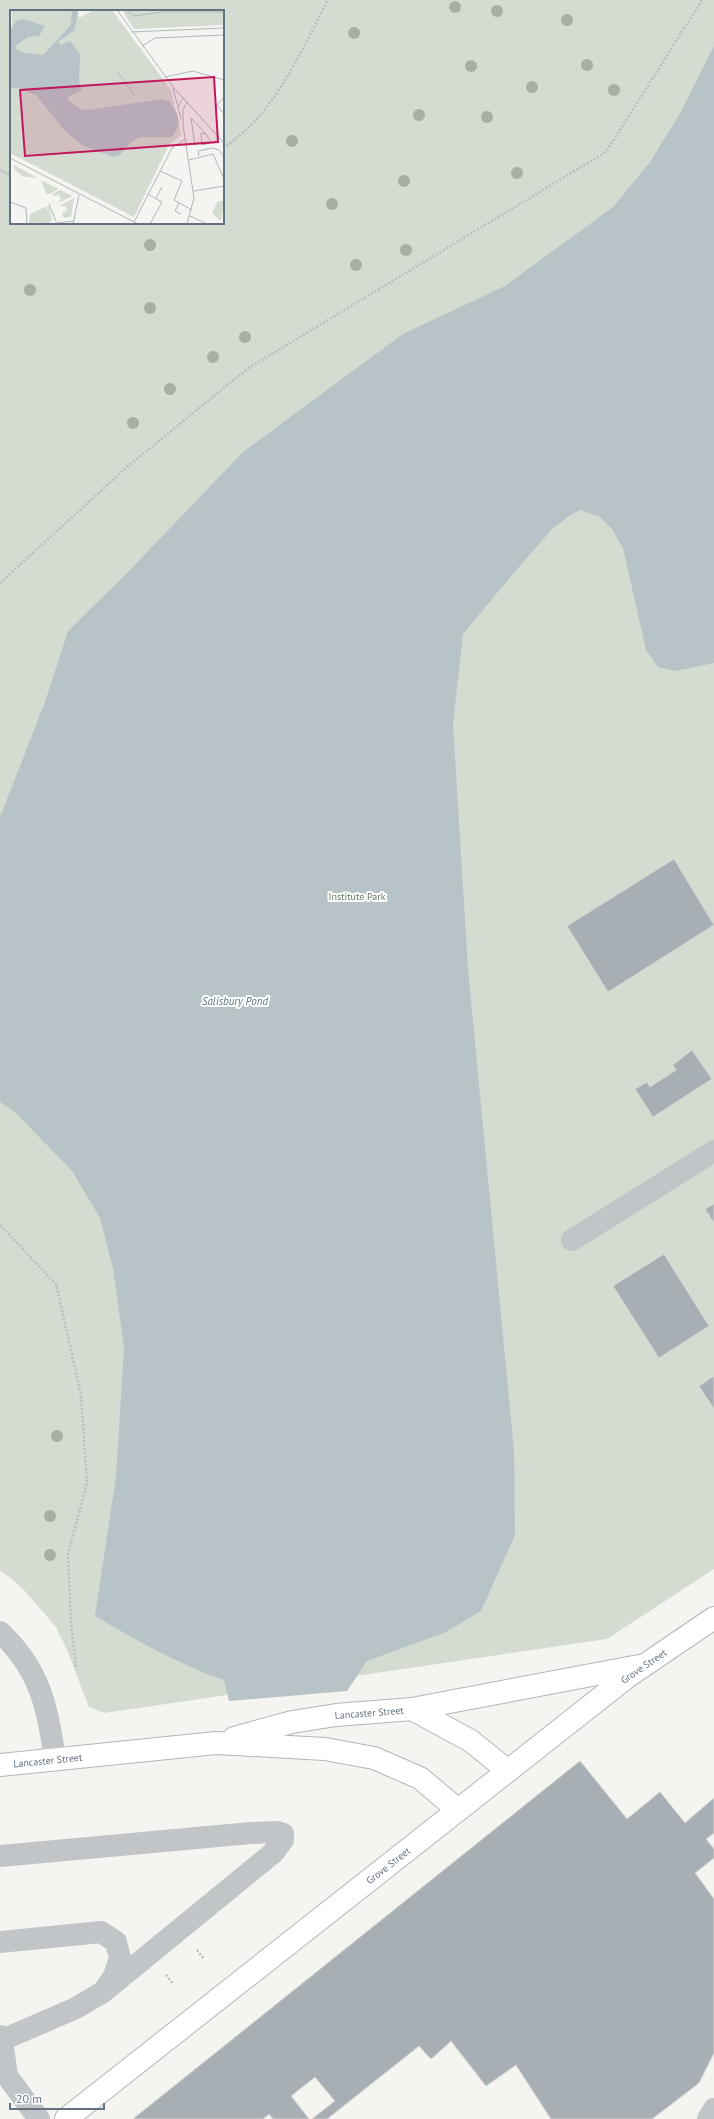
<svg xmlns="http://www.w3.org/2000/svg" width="714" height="2119" font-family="'PT Sans',sans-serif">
<rect width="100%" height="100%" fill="#f4f4f0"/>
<path fill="#d4dbd1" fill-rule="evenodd" d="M 0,0 L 714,0 L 714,1569 L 607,1639 L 104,1713 L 89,1707 L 67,1650 L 56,1627 L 24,1590 L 11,1578 L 0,1571 ZM 11,11 L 223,11 L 223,223 L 11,223 Z"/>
<path fill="#b8c3c7" d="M 714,46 L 714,663 L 675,671 L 658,667 L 646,650 L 623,548 L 612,529 L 600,517 L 581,510 L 572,514 L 553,528 L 507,581 L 463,634 L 453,724 L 468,969 L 514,1451 L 515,1535 L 481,1611 L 446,1632 L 367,1661 L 347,1691 L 229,1701 L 224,1680 C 178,1664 137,1641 95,1616 L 116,1477 L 124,1348 L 113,1268 L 100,1218 L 72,1171 L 16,1113 L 0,1102 L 0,817 L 45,702 L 68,631 L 127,573 L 244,451 L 403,334 L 505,286 L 613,207 L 650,162 L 681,112 Z"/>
<g fill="#a7aeb4" stroke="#d5d5d3">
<polygon points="674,859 714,925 608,992 567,926"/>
<polygon points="692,1050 712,1079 653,1117 635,1089 647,1082 650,1087 676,1070 673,1065"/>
<polygon points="714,1204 714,1223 705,1209"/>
<polygon points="664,1254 709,1326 659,1358 613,1286"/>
<polygon points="714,1376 714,1409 699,1386"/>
<polygon points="580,1761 627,1819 660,1792 685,1823 714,1798 714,1833 706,1839 714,1849 714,1858 695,1873 714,1899 714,2053 699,2083 652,2119 551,2119 516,2065 486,2086 451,2041 431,2059 419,2046 327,2119 312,2119 335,2101 315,2077 291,2096 309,2119 273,2119 269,2114 263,2119 133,2119"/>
<polygon points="580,1761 627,1819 660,1792 685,1823 714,1798 714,1833 706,1839 714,1849 714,1858 695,1873 714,1899 714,2053 699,2083 652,2119 551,2119 516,2065 486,2086 451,2041 431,2059 419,2046 327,2119 312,2119 335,2101 315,2077 291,2096 309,2119 273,2119 269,2114 263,2119 133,2119"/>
</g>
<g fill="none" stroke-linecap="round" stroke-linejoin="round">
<g stroke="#b2b6ba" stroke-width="24">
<g id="major">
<polyline points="412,1709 639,1666"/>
<path id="s1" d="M 234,1738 L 292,1722 L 336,1715 L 412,1709 L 471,1741 L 508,1771"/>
<path id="s2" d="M 0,1765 L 216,1743 L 325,1749 L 374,1758 L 420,1778 L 458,1810"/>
<path id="s3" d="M 66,2119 L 627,1677 L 714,1618"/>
</g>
</g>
<g stroke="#bbbdbf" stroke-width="2.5" stroke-dasharray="2 2" stroke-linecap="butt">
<path d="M 223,148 C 275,114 300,53 328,0"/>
<polyline points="0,170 11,175"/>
<polyline points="0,583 127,467 247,369 606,152 702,0"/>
<polyline points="0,1225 56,1284 81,1395 87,1483 68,1554 71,1623 76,1667"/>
<polyline points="197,1950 204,1959"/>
<polyline points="166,1975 173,1984"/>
</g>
<g stroke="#c1c5c8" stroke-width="22">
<polyline points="572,1240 714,1151"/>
<path d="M 0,1632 C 40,1669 48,1708 55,1760"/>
<polyline points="0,1856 251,1833 277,1832 283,1834 283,1840 273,1853 103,1992"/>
<polyline points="0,1942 101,1932 116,1942 120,1958 114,1976 103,1992 76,2008 2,2040"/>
<polyline points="0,2036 2,2040 7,2076 39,2119"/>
<polyline points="708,2119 714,2109"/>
</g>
<use href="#major" stroke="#fff" stroke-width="22"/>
</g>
<g fill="#a6b0a2">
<circle cx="455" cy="7" r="6"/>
<circle cx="497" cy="11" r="6"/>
<circle cx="567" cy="20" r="6"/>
<circle cx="354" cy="33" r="6"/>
<circle cx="587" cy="65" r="6"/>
<circle cx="471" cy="66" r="6"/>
<circle cx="532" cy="87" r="6"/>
<circle cx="614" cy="90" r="6"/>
<circle cx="419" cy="115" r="6"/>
<circle cx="487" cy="117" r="6"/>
<circle cx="292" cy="141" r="6"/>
<circle cx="517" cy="173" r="6"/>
<circle cx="404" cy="181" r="6"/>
<circle cx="332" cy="204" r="6"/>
<circle cx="150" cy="245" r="6"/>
<circle cx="406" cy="250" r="6"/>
<circle cx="356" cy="265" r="6"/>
<circle cx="30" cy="290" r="6"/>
<circle cx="150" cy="308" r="6"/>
<circle cx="245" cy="337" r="6"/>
<circle cx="213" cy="357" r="6"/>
<circle cx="170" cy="389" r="6"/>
<circle cx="133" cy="423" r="6"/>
<circle cx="57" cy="1436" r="6"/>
<circle cx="50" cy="1516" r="6"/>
<circle cx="50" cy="1555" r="6"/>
</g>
<g text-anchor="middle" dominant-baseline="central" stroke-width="4" stroke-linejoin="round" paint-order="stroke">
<g font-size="10" fill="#667862" stroke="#fff">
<text x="357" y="896">Institute Park</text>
</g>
<g font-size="10" fill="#637280" stroke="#fff">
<text stroke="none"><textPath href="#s3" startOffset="734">Grove Street</textPath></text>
<text stroke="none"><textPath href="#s1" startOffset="138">Lancaster Street</textPath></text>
<text stroke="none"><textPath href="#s2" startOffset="48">Lancaster Street</textPath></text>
<text stroke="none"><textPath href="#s3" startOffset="410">Grove Street</textPath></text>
</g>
<g font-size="11" font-style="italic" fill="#5f757e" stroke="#fff">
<text x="235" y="1001">Salisbury Pond</text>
</g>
</g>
<g transform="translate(10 10)">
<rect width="214" height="214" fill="#f4f4f0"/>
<path d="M 2,0 L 68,0 L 69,8 L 84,0 L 102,0 L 161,80 L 171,125 L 159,135 L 124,207 L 0,143 ZM 112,0 L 214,0 L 214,15 L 124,19 ZM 4,155 L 27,168 L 12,166 L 5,160 ZM 31,170 L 38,174 L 49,179 L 37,185 ZM 50,180 L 61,185 L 62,186 L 48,193 L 51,189 L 49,185 L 43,186 L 42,184 ZM 64,188 L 61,207 L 54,208 L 52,204 L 57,200 L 55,196 L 50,196 ZM 208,191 L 214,191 L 211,211 L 202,203 ZM 39,196 L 42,210 L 38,214 L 27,214 L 24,211 L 24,214 L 19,214 L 20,204 L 35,197 L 42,208 L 36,197 Z" fill="#d4dbd1"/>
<path d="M 62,0 L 68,0 L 65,20 L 48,32 L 51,35 L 60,31 L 70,44 L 69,71 L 72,80 L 59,86 L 58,90 L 70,99 L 78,100 L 152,89 L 159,91 L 167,103 L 169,114 L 162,127 L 130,127 L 121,132 L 110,145 L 103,147 L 72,135 L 55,121 L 26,85 L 10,78 L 0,78 L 0,21 L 6,11 L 13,9 L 35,16 L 29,26 L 18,27 L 5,36 L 6,39 L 14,43 L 33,45 L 61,15 Z" fill="#b8c3c7"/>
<path fill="none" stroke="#b1b8bc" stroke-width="1" d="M 107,0 L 164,78 L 214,133M 116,0 L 124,6 L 152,2 L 214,2M 121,22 L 214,18M 132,36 L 145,28 L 214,25M 107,61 L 124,85M 155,67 L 183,61 L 214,70M 163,78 L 168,97M 214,87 L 207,95 L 214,104M 171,109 L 168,97 L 173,88M 201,132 L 196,124 L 191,123 L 192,135 L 204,132 L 209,128M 185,136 L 181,108 L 196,124M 189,146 L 188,141 L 202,138 L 209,140 L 214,147M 0,148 L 128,214M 179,150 L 203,144 L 214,169M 150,161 L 172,171 L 164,190 L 182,200M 184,181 L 214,176M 138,184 L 152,192 L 140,214M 146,188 L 152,177M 0,192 L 16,198 L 17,214M 169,193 L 165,201 L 171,204M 39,194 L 46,211M 180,206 L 197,214M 124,212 L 162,138 L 175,129M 39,214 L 64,211M 63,214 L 69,185M 177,214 L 184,188 L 173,115 L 173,100 L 177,92"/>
<path fill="#c2185b" fill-opacity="0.15" stroke="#c2185b" stroke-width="2" d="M 204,67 L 208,132 L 15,146 L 10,80 Z"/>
<rect width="214" height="214" fill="none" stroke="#637280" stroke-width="2"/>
</g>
<path d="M10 2103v6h94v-6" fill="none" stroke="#637280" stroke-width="2"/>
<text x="16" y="2103" font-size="12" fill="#637280" stroke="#ffffff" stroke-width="3" paint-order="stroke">20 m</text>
</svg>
